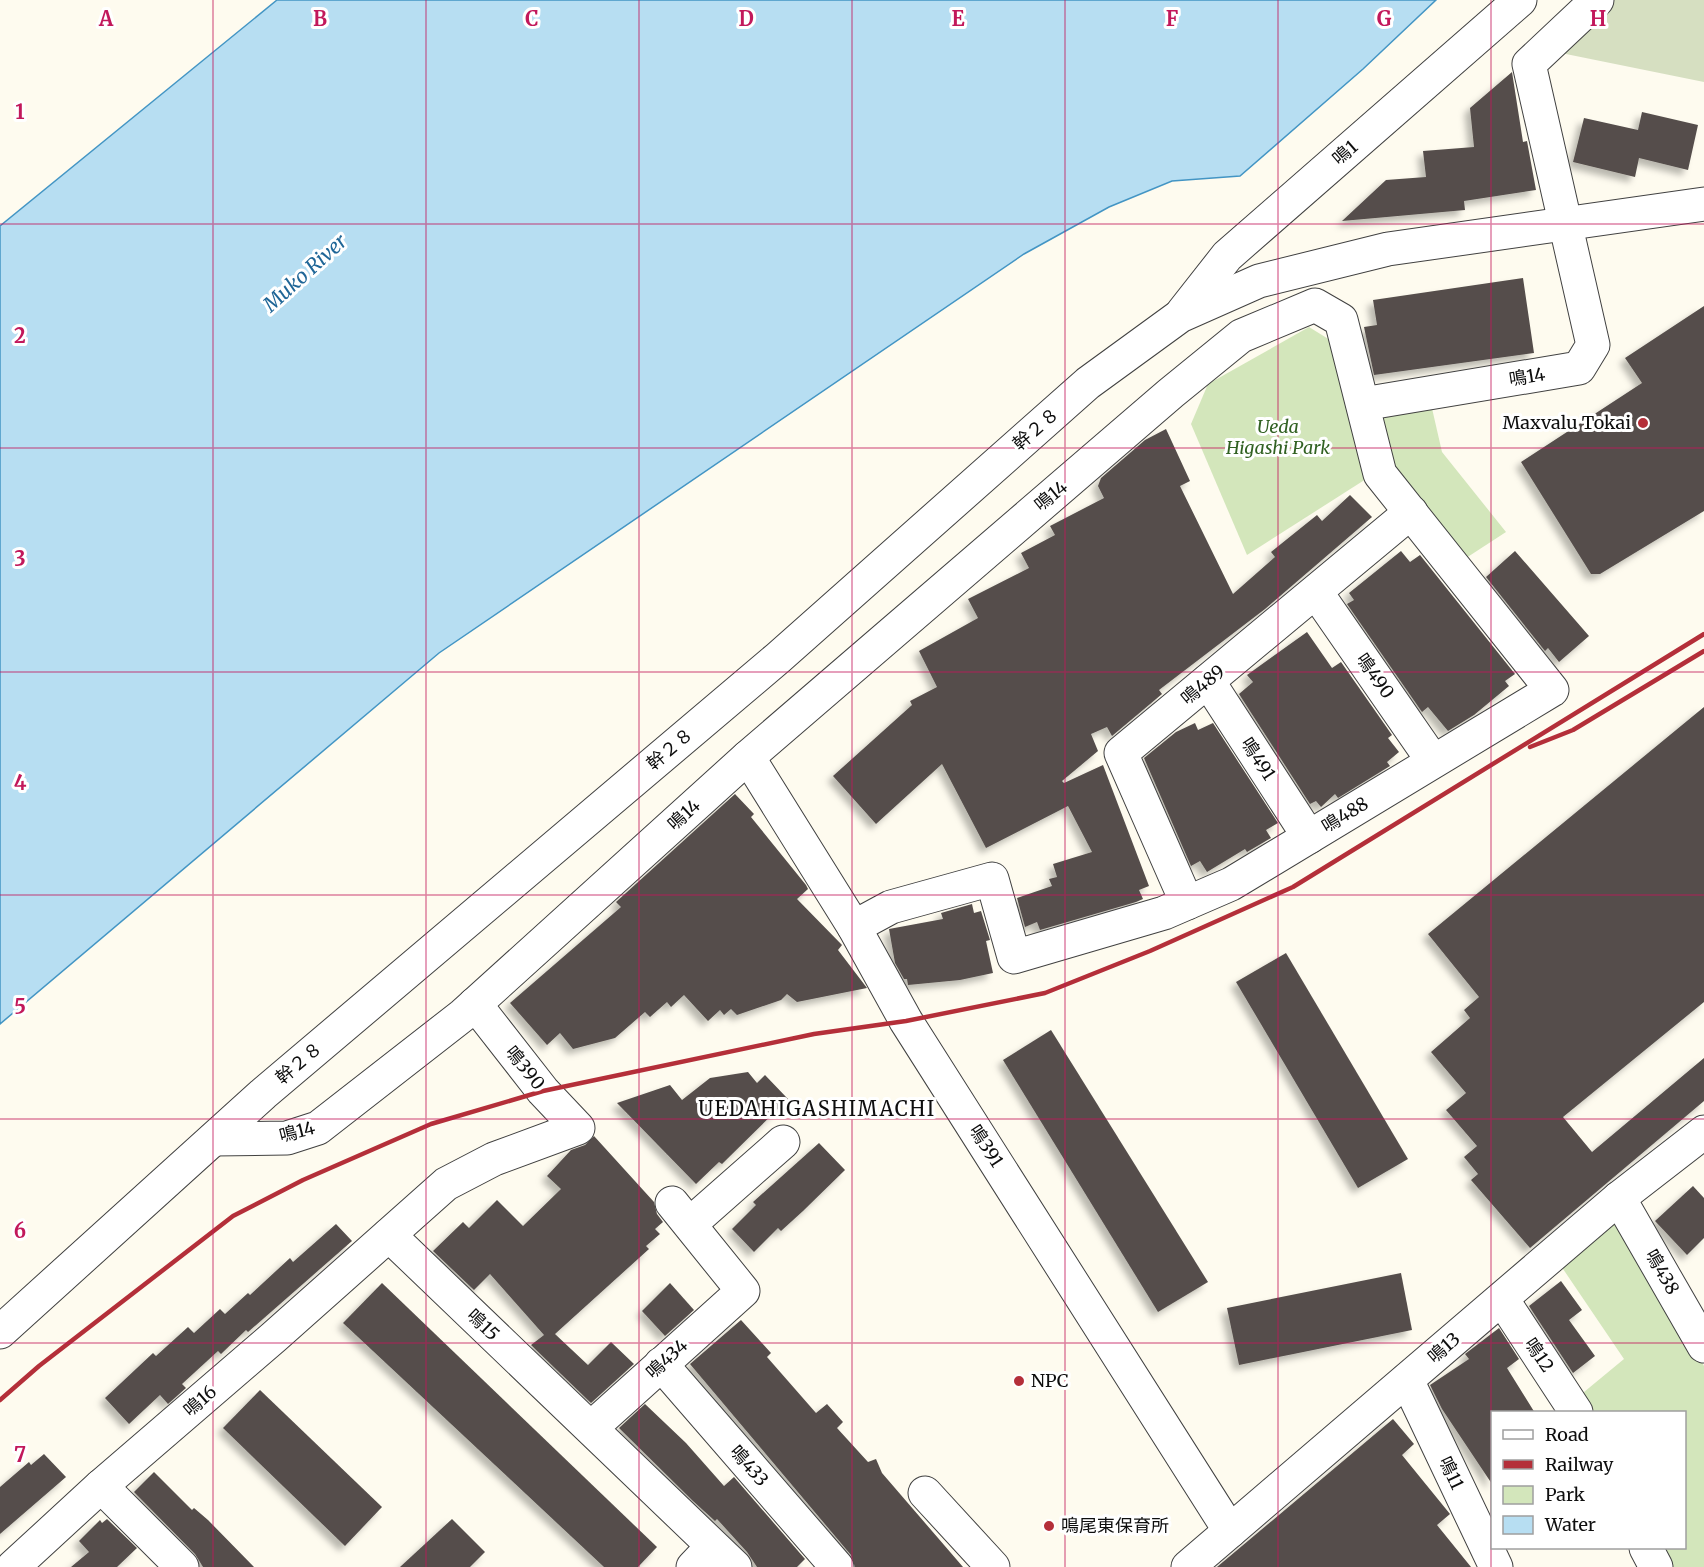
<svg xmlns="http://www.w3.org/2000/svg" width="1704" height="1567" font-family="Merriweather,'Noto Sans JP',serif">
  <defs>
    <filter id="shadow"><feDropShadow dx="-5.5" dy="5.5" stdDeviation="3" flood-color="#0004"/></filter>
  </defs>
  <rect width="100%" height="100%" fill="#fefbef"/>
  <!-- green -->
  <g fill="#d3e6bb">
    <path d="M 1309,327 L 1330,340 L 1366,479 L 1247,555 L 1191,424 L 1208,384 Z"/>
    <path d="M 1431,404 L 1442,452 L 1506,532 L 1463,560 L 1387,468 L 1376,414 Z"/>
    <path d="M 1616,1212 L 1704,1366 L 1704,1567 L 1663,1567 L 1654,1548 L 1684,1548 L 1684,1412 L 1586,1412 L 1578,1397 L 1624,1359 L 1559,1263 Z"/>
  </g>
  <!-- cemetery -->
  <path fill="#d6dfc1" d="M 1612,0 L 1704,0 L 1704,82 L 1556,52 Z"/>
  <!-- water -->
  <path fill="#b7def2" stroke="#4395c4" stroke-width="1.5" d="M 277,0 L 1436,0 L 1363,69 L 1240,176 L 1172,181 L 1109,207 L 1024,254 L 439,653 L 0,1024 L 0,226 Z"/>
  <!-- building -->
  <g fill="#554e4b" filter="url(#shadow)">
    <path d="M 1512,72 L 1523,142 L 1527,141 L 1536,190 L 1464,201 L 1465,210 L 1342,221 L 1386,180 L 1426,177 L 1423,151 L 1474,147 L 1470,108 Z"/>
    <path d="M 1642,112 L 1698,125 L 1688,170 L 1639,158 L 1635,177 L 1573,162 L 1584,118 L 1638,130 Z"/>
    <path d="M 1523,278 L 1534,353 L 1374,375 L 1364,327 L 1377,325 L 1373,300 Z"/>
    <path d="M 1704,306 L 1704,511 L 1600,574 L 1591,574 L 1521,462 L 1642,383 L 1625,358 Z"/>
    <path d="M 1166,429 L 1190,481 L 1180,486 L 1233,594 L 1275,557 L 1271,552 L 1317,515 L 1322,521 L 1350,495 L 1372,517 L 1265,609 L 1159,690 L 1162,694 L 1112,736 L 1107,727 L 1091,734 L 1098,751 L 1062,781 L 1064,783 L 1103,765 L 1149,886 L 1139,890 L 1143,899 L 1136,902 L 1040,930 L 1037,922 L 1025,927 L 1017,898 L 1052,886 L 1049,879 L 1057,877 L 1053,864 L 1092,852 L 1068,806 L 986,848 L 942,764 L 876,824 L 833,776 L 912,705 L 910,701 L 937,687 L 919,651 L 978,618 L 968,599 L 1029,568 L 1021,553 L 1055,535 L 1050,526 L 1104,498 L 1098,486 L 1101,478 L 1145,440 Z"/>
    <path d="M 1401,551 L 1410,562 L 1420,555 L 1515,674 L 1505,681 L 1509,686 L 1474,715 L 1448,731 L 1428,707 L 1422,712 L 1347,604 L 1354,600 L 1349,593 Z"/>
    <path d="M 1515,551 L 1589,636 L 1559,662 L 1548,648 L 1545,651 L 1486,577 Z"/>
    <path d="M 1307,632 L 1332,668 L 1341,662 L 1392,735 L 1388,738 L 1399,752 L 1387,762 L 1390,766 L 1338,798 L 1335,794 L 1321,807 L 1316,801 L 1310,804 L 1239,694 L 1253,682 L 1247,675 Z"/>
    <path d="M 1704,707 L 1704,1002 L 1563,1117 L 1592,1152 L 1704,1058 L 1704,1101 L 1530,1248 L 1471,1180 L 1478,1174 L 1464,1157 L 1477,1146 L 1446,1110 L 1466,1093 L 1431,1052 L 1470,1018 L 1464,1010 L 1479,997 L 1428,934 Z"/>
    <path d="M 1195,723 L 1198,730 L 1213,723 L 1278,823 L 1266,830 L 1271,838 L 1247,852 L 1245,849 L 1207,872 L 1200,861 L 1191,866 L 1144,758 L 1176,732 Z"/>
    <path d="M 735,794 L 754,814 L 751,817 L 806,885 L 808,889 L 797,899 L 842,945 L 838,950 L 867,988 L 797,1002 L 787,994 L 781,1000 L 737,1015 L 731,1009 L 724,1015 L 720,1010 L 708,1021 L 684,995 L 671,1007 L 667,1002 L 650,1017 L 645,1012 L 615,1038 L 573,1049 L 560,1033 L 547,1045 L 510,1003 L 621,907 L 616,902 Z"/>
    <path d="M 972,904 L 974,913 L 981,911 L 990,940 L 986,941 L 993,973 L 960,980 L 908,985 L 907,979 L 904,979 L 895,963 L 889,929 L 943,919 L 941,913 Z"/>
    <path d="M 1286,953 L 1408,1159 L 1358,1188 L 1236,982 Z"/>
    <path d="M 1051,1030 L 1208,1282 L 1158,1312 L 1003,1060 Z"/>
    <path d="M 748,1072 L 757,1083 L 765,1075 L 788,1099 L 722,1164 L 719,1162 L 696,1184 L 617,1103 L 670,1085 L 682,1100 L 710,1078 Z"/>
    <path d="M 594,1136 L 654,1202 L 657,1214 L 663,1222 L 655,1229 L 660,1234 L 646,1246 L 649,1249 L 555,1334 L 588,1365 L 611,1342 L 634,1364 L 591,1403 L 531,1345 L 544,1335 L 490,1274 L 474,1290 L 433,1251 L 463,1222 L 469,1228 L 497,1200 L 523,1226 L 561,1189 L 547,1176 L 571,1150 L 585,1145 Z"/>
    <path d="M 819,1143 L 845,1170 L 803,1211 L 781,1231 L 778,1228 L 754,1252 L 732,1229 L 756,1205 L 753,1202 Z"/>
    <path d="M 1693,1186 L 1704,1198 L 1704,1238 L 1687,1255 L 1655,1221 Z"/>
    <path d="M 336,1224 L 352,1241 L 248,1332 L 246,1330 L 221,1354 L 218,1351 L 182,1384 L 186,1388 L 168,1404 L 160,1395 L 129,1424 L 105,1398 L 153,1353 L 156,1356 L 188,1327 L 194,1333 L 220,1309 L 225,1314 L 248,1293 L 250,1295 L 290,1258 L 293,1262 Z"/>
    <path d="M 1401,1273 L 1412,1330 L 1239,1365 L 1227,1308 Z"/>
    <path d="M 1561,1281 L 1582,1310 L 1569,1320 L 1595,1356 L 1573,1373 L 1529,1306 Z"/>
    <path d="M 382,1283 L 657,1547 L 638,1567 L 604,1567 L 343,1323 Z"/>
    <path d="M 670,1283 L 694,1310 L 665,1336 L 642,1311 Z"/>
    <path d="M 741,1320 L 771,1353 L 767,1357 L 816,1413 L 827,1404 L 843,1422 L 837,1428 L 868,1462 L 876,1459 L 882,1473 L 963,1567 L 855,1567 L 851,1555 L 690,1364 Z"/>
    <path d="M 1499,1328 L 1519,1359 L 1507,1368 L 1535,1413 L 1492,1413 L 1492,1484 L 1442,1409 L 1430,1385 L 1469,1359 L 1465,1354 Z"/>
    <path d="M 260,1390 L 382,1507 L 345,1546 L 223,1428 Z"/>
    <path d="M 645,1404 L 686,1443 L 724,1486 L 734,1477 L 805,1559 L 797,1567 L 757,1567 L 747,1552 L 717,1519 L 715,1521 L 693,1501 L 619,1428 Z"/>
    <path d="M 1393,1419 L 1414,1444 L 1402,1455 L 1450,1514 L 1437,1525 L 1471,1567 L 1217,1567 Z"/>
    <path d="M 44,1454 L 66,1477 L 0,1534 L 0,1487 L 29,1462 L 31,1465 Z"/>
    <path d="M 154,1472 L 192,1510 L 194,1508 L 208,1520 L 254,1567 L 203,1567 L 195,1554 L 134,1492 Z"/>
    <path d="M 107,1519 L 137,1548 L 117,1567 L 71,1567 L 89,1552 L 79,1541 L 100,1520 L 102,1523 Z"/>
    <path d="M 452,1519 L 485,1552 L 470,1567 L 400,1567 Z"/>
  </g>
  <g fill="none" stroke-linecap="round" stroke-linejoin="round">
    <!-- minor casing -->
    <g stroke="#414141" stroke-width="35">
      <g id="minor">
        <path d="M 1183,312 L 1227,256 L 1520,0"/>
        <path d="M 1363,404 L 1579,368 L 1593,345 L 1529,64 L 1597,0"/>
        <path d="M 1316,592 L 1433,761"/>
        <path d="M 1208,681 L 1309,837"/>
        <path d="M 748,757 L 854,927 L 906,1021 L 1230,1531"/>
        <path d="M 1187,903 L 1121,753 L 1411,512"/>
        <path d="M 214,1139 L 287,1138 L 318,1128 L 463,1015 L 748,757 L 1171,393 L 1241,336 L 1315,305 L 1341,320 L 1380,474 L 1552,690 L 1231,884 L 1164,913 L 1014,957 L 992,879 L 891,907 L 854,927"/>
        <path d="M 1619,1198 L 1704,1346"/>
        <path d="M 690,1224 L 783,1142"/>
        <path d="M 389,1235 L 735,1567"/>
        <path d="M 1502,1299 L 1576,1412"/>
        <path d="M 0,1332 L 263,1094 L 778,658 L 1088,383 L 1180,316 L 1259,281 L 1388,249 L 1704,204"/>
        <path d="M 661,1364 L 837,1567"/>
        <path d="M 1407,1380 L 1496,1567"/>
        <path d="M 591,1428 L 743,1291 L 672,1203"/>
        <path d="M 101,1486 L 182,1567"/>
        <path d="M 925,1493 L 993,1567"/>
        <path d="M 1646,1548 L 1656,1567"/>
        <path d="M 13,1567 L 101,1486 L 274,1337 L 446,1184 L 494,1159 L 578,1128 L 543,1091 L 475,1004"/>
        <path d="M 693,1567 L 712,1547"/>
        <path d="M 1188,1567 L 1619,1198 L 1704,1132"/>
      </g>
    </g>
    <!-- minor -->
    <use href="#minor" stroke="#fff" stroke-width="33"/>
    <!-- rail -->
    <g stroke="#b42f39" stroke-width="4.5">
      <path d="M 1530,747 L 1573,730 L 1704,651"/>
      <path d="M 0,1400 L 39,1366 L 233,1216 L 303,1180 L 431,1124 L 543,1091 L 814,1034 L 906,1021 L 1045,993 L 1150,951 L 1293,887 L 1704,634"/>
    </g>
  </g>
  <!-- grid -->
  <path fill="none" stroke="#c2185b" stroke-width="1.5" stroke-opacity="0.55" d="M 213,0 L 213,1567M 426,0 L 426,1567M 639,0 L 639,1567M 852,0 L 852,1567M 1065,0 L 1065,1567M 1278,0 L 1278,1567M 1491,0 L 1491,1567M 0,224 L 1704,224M 0,448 L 1704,448M 0,672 L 1704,672M 0,895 L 1704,895M 0,1119 L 1704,1119M 0,1343 L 1704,1343"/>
  <!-- markers -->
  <g fill="#b42f39" stroke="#fff" stroke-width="2">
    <circle cx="1643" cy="423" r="6"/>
    <circle cx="1019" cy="1381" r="6"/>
    <circle cx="1049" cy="1526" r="6"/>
  </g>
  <g text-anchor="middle" stroke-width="6" stroke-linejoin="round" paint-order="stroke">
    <!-- street labels -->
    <g font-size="18" fill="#0e0e0e" stroke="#fff">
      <text transform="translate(1345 153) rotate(-41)" y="6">鳴1</text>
      <text transform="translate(1527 377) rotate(-9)" y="6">鳴14</text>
      <text transform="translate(1036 429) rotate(-41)" y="6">幹２８</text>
      <text transform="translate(1051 496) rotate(-39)" y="6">鳴14</text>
      <text transform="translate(1375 676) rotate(55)" y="6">鳴490</text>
      <text transform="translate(1203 685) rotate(-40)" y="6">鳴489</text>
      <text transform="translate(670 749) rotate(-40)" y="6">幹２８</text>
      <text transform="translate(1258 759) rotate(57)" y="6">鳴491</text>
      <text transform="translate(684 815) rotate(-42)" y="6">鳴14</text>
      <text transform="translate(1345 815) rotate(-31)" y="6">鳴488</text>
      <text transform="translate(299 1063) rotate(-40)" y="6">幹２８</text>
      <text transform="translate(525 1068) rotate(51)" y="6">鳴390</text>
      <text transform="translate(297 1132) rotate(-14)" y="6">鳴14</text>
      <text transform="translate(986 1146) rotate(57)" y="6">鳴391</text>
      <text transform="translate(1662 1272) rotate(60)" y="6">鳴438</text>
      <text transform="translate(483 1325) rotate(44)" y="6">鳴15</text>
      <text transform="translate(1444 1348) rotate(-41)" y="6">鳴13</text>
      <text transform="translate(1539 1355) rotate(56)" y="6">鳴12</text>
      <text transform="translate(667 1359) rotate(-42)" y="6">鳴434</text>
      <text transform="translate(200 1401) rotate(-41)" y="6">鳴16</text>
      <text transform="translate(749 1466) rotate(49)" y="6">鳴433</text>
      <text transform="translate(1451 1473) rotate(65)" y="6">鳴11</text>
    </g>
    <!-- poi labels -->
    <g font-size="18" fill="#0e0e0e" stroke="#fff" text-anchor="start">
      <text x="1631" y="429" text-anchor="end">Maxvalu Tokai</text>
      <text x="1031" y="1387">NPC</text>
      <text x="1061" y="1532">鳴尾東保育所</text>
    </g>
    <!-- park labels -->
    <g font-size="18" font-style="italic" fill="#316122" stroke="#fff">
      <text x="1278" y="433">Ueda<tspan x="1278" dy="21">Higashi Park</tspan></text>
    </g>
    <!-- water labels -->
    <g font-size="20" font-style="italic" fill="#1f6697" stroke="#fff">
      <text transform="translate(305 273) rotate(-42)" y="7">Muko River</text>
    </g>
    <!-- neighbourhood labels -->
    <g font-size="20" letter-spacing="1.5" fill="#0e0e0e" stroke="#fff">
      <text x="817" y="1116">UEDAHIGASHIMACHI</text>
    </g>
  </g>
  <g font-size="20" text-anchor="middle" font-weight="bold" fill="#c2185b" stroke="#fff" stroke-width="6" stroke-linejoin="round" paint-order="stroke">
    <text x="106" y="26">A</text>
    <text x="320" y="26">B</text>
    <text x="532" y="26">C</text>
    <text x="746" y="26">D</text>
    <text x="958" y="26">E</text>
    <text x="1172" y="26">F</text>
    <text x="1384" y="26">G</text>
    <text x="1598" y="26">H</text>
    <text x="20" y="119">1</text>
    <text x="20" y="343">2</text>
    <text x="20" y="566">3</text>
    <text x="20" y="790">4</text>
    <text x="20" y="1014">5</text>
    <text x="20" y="1238">6</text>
    <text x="20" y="1462">7</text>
  </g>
  <!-- legend -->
  <rect x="1491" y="1411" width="195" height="138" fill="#ffffff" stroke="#9f9f9f" stroke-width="1.5"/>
  <rect x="1503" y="1430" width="30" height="9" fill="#ffffff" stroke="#9f9f9f" stroke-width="1.5"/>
  <text x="1545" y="1441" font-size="18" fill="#0e0e0e">Road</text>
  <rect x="1503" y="1460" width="30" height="9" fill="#b42f39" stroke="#9f9f9f" stroke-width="1.5"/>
  <text x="1545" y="1471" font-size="18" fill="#0e0e0e">Railway</text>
  <rect x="1503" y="1486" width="30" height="18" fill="#d3e6bb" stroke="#9f9f9f" stroke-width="1.5"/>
  <text x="1545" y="1501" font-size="18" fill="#0e0e0e">Park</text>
  <rect x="1503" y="1516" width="30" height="18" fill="#b7def2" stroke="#9f9f9f" stroke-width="1.5"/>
  <text x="1545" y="1531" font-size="18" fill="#0e0e0e">Water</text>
</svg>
